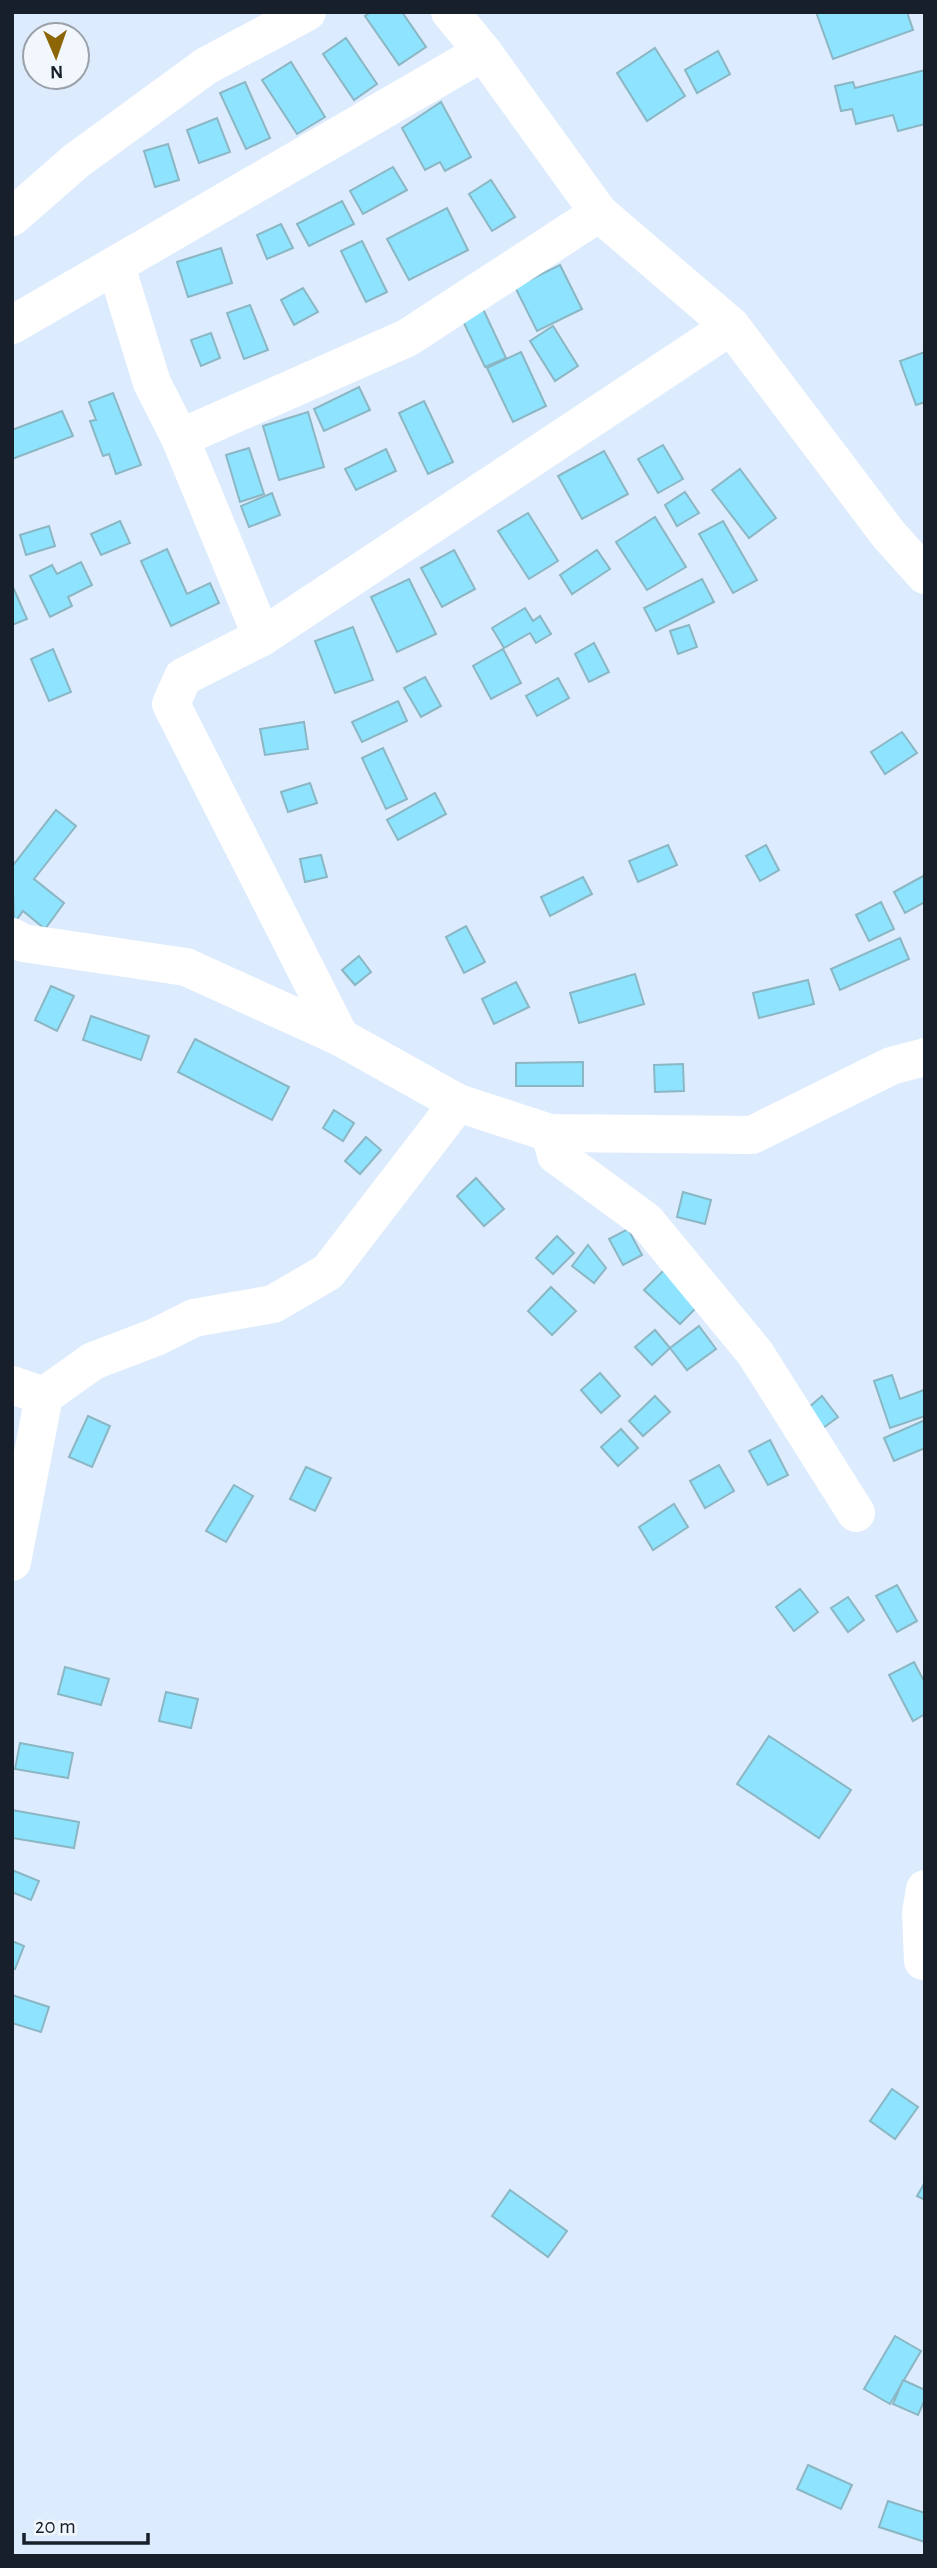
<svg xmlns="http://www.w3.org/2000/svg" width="937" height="2568" font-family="'Alegreya Sans',sans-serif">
  <rect width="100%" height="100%" fill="#dcebfd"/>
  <!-- building -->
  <g fill="#8ee4ff" stroke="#8bb6c3" stroke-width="2">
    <path d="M 371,12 L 402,12 L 426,47 L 399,65 L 365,16 Z"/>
    <path d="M 816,12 L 907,12 L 913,30 L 833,59 Z"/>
    <path d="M 346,38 L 377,84 L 354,100 L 323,54 Z"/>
    <path d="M 655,48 L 685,96 L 647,121 L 617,73 Z"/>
    <path d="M 718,51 L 730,74 L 697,93 L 685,70 Z"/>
    <path d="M 291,62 L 325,117 L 297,134 L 262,80 Z"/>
    <path d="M 925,70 L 925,124 L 898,131 L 893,115 L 856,124 L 852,109 L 841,111 L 835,86 L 853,82 L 855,88 Z"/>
    <path d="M 245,82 L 270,138 L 246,149 L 220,93 Z"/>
    <path d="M 441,102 L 471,157 L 445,171 L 440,162 L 425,170 L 402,128 Z"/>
    <path d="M 217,118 L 230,152 L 199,163 L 187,130 Z"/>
    <path d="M 168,144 L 179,180 L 155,187 L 144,151 Z"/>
    <path d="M 393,167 L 407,190 L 363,214 L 350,191 Z"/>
    <path d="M 491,180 L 515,217 L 492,231 L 469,194 Z"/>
    <path d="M 342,201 L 354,224 L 309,246 L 297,224 Z"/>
    <path d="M 447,208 L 468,250 L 409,280 L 387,239 Z"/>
    <path d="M 281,224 L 293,248 L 267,259 L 257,235 Z"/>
    <path d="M 362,241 L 387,292 L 366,302 L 341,251 Z"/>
    <path d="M 221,248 L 232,283 L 188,297 L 177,262 Z"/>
    <path d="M 560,265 L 582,309 L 537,331 L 515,287 Z"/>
    <path d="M 303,288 L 318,312 L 294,325 L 281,300 Z"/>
    <path d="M 250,305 L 268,350 L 244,359 L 227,313 Z"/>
    <path d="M 483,309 L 506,358 L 485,367 L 462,319 Z"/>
    <path d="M 553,326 L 578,366 L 555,381 L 530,341 Z"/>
    <path d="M 211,333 L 220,358 L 201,366 L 191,340 Z"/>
    <path d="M 521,352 L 546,406 L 513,422 L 487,368 Z"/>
    <path d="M 925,352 L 925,402 L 916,405 L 900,361 Z"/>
    <path d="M 359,387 L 370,410 L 324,431 L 314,409 Z"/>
    <path d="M 113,393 L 141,465 L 116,474 L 109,454 L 103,456 L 90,421 L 96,420 L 89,402 Z"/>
    <path d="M 424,401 L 453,462 L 428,474 L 399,413 Z"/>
    <path d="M 62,411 L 73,436 L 12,459 L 12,430 Z"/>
    <path d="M 308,412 L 324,467 L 279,480 L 263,426 Z"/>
    <path d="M 663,445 L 683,479 L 658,493 L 638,459 Z"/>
    <path d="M 249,448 L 264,494 L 240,502 L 226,455 Z"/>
    <path d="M 386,449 L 396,471 L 356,490 L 345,469 Z"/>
    <path d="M 604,451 L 628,494 L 582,519 L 558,476 Z"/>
    <path d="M 740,469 L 776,518 L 749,538 L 712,490 Z"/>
    <path d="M 685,492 L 699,513 L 677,526 L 665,505 Z"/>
    <path d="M 272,493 L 280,515 L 249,527 L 241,506 Z"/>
    <path d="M 528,513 L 558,561 L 529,579 L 498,531 Z"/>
    <path d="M 655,517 L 686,567 L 647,590 L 616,542 Z"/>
    <path d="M 120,521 L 130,543 L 101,555 L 91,534 Z"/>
    <path d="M 723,521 L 757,580 L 733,593 L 699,534 Z"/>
    <path d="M 49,526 L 55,546 L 26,555 L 20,535 Z"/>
    <path d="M 167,549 L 187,594 L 210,583 L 219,603 L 171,626 L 141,561 Z"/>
    <path d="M 454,550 L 475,589 L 442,607 L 421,568 Z"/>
    <path d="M 597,550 L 610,569 L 572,594 L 560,575 Z"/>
    <path d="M 81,562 L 92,585 L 68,597 L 72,606 L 50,617 L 30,576 L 52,565 L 57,574 Z"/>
    <path d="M 409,579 L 436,634 L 397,652 L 371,597 Z"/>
    <path d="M 702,579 L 714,602 L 656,631 L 644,608 Z"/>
    <path d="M 12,585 L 27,619 L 12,625 Z"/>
    <path d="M 525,608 L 533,621 L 540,616 L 551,634 L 536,643 L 530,633 L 504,648 L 492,628 Z"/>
    <path d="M 689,625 L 697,647 L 678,654 L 670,631 Z"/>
    <path d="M 353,627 L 373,680 L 335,693 L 315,641 Z"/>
    <path d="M 594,643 L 609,672 L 589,682 L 575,654 Z"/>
    <path d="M 53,649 L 71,692 L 49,701 L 31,659 Z"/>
    <path d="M 503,649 L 521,683 L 491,699 L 473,666 Z"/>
    <path d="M 425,677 L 441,706 L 421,717 L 404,688 Z"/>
    <path d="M 558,678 L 569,698 L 537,716 L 526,696 Z"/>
    <path d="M 398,701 L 407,721 L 362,742 L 352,722 Z"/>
    <path d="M 304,722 L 308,749 L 265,755 L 260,729 Z"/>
    <path d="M 902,732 L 917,753 L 885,774 L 871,752 Z"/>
    <path d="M 383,748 L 407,799 L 386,809 L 362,758 Z"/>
    <path d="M 310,783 L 317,803 L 288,812 L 281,792 Z"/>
    <path d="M 435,793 L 446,814 L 398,840 L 387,820 Z"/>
    <path d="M 56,810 L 76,826 L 34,879 L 64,903 L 45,929 L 23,911 L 14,923 L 12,862 L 14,864 Z"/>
    <path d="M 668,845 L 677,865 L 638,882 L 629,861 Z"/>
    <path d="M 766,845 L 779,870 L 760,881 L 746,856 Z"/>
    <path d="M 321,855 L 327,877 L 305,882 L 300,859 Z"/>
    <path d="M 925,875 L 925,902 L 905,913 L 894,892 Z"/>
    <path d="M 583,877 L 592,894 L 550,916 L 541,897 Z"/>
    <path d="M 881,902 L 894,929 L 869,941 L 856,915 Z"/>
    <path d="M 466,926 L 485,962 L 464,973 L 446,937 Z"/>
    <path d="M 900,938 L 909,959 L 840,990 L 831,969 Z"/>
    <path d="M 359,956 L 371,972 L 355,985 L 342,970 Z"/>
    <path d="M 635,974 L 644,1004 L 579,1023 L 570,993 Z"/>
    <path d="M 808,980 L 814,1004 L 759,1018 L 753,993 Z"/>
    <path d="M 516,982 L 529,1007 L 494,1024 L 482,999 Z"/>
    <path d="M 51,986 L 74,996 L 57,1031 L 35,1020 Z"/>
    <path d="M 91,1016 L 149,1036 L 141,1060 L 83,1040 Z"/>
    <path d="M 195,1039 L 289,1087 L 272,1120 L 178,1072 Z"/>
    <path d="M 583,1062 L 583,1086 L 516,1086 L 516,1063 Z"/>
    <path d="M 683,1064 L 684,1091 L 655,1092 L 654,1065 Z"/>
    <path d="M 334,1110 L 354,1123 L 343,1141 L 323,1128 Z"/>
    <path d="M 366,1137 L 381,1150 L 360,1174 L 345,1161 Z"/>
    <path d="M 476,1178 L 504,1209 L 484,1226 L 457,1196 Z"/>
    <path d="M 683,1192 L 711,1200 L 705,1224 L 677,1217 Z"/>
    <path d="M 628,1229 L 642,1255 L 623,1265 L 609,1239 Z"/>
    <path d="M 557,1236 L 574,1253 L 553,1274 L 536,1258 Z"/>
    <path d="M 588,1245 L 606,1268 L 594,1283 L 572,1266 Z"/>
    <path d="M 666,1268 L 701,1303 L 680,1324 L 644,1290 Z"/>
    <path d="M 551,1287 L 576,1311 L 552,1335 L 528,1311 Z"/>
    <path d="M 699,1326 L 716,1349 L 687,1370 L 670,1348 Z"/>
    <path d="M 655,1330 L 670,1348 L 652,1365 L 635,1347 Z"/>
    <path d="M 600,1373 L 620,1396 L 601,1413 L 581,1390 Z"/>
    <path d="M 892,1375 L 900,1399 L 924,1390 L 925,1416 L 890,1428 L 874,1381 Z"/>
    <path d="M 655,1396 L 670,1412 L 643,1436 L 629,1421 Z"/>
    <path d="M 822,1396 L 838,1417 L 823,1428 L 808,1408 Z"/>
    <path d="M 88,1416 L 110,1426 L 92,1467 L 69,1457 Z"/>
    <path d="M 925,1420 L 925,1448 L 894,1461 L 884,1438 Z"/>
    <path d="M 621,1429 L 638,1448 L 618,1466 L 601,1447 Z"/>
    <path d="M 770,1440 L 788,1475 L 768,1485 L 749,1451 Z"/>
    <path d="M 719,1465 L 734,1491 L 705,1508 L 690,1481 Z"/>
    <path d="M 306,1467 L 331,1478 L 315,1511 L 290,1499 Z"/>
    <path d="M 234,1485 L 253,1496 L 226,1542 L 206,1531 Z"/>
    <path d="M 674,1504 L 688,1527 L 653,1550 L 639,1527 Z"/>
    <path d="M 897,1585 L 917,1621 L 897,1632 L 876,1596 Z"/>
    <path d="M 800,1589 L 818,1612 L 794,1631 L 776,1607 Z"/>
    <path d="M 848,1597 L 864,1620 L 848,1632 L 831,1608 Z"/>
    <path d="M 914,1662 L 925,1683 L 925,1714 L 913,1721 L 889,1675 Z"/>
    <path d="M 65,1667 L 109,1679 L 101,1705 L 58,1694 Z"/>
    <path d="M 166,1692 L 198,1699 L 191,1728 L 159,1721 Z"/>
    <path d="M 769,1736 L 851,1790 L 819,1838 L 737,1784 Z"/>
    <path d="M 20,1743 L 73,1753 L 68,1778 L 15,1769 Z"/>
    <path d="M 12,1810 L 79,1822 L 74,1848 L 12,1838 Z"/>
    <path d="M 12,1870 L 39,1881 L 31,1900 L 12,1892 Z"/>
    <path d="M 12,1941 L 24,1946 L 15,1969 L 12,1968 Z"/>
    <path d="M 12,1995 L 49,2007 L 41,2032 L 12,2023 Z"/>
    <path d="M 892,2089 L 918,2107 L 895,2139 L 870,2121 Z"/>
    <path d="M 925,2182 L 925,2200 L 917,2196 Z"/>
    <path d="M 510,2190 L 567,2231 L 548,2257 L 492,2216 Z"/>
    <path d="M 895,2336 L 921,2351 L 890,2404 L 864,2389 Z"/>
    <path d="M 903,2380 L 925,2390 L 925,2399 L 918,2415 L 893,2404 Z"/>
    <path d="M 808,2465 L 852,2485 L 841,2509 L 797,2489 Z"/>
    <path d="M 888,2501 L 925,2513 L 925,2542 L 879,2527 Z"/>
  </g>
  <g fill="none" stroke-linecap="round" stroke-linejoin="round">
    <!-- minor -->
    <g stroke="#fff" stroke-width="38">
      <path d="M 450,12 L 483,52 L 599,213 L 731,326 L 889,535 L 925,575"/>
      <path d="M 12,217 L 76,161 L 206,66 L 307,12"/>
      <path d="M 116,266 L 152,383 L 180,438 L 262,637"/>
      <path d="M 12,325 L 483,52"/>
      <path d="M 180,438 L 407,338 L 599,213"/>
      <path d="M 12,937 L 23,943 L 186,967 L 340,1037 L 458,1103 L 550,1133 L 752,1135 L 891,1066 L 925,1057"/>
      <path d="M 340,1037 L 171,704 L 183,677 L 262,637 L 731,326"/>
      <path d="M 550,1133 L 556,1155 L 646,1221 L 755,1353 L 856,1513"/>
      <path d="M 12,1385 L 44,1396"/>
      <path d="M 12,1562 L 44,1396 L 93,1361 L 156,1337 L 194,1318 L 273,1304 L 328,1272 L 458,1103"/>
      <path d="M 923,1961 L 921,1913 L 925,1889"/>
    </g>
  </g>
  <!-- border -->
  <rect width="937" height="2568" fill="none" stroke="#171f2a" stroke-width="28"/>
  <!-- north arrow -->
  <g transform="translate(56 56) rotate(178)"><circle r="33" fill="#f2f7fd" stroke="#9aa1a9" stroke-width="2"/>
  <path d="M0-5L12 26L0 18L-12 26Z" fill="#8c6507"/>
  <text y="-10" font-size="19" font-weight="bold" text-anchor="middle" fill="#171f2a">N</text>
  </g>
  <!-- scale -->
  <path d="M24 2533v10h124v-10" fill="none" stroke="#171f2a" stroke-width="3.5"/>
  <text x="35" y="2533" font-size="21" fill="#171f2a" stroke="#f2f7fd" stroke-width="5" paint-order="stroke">20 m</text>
</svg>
